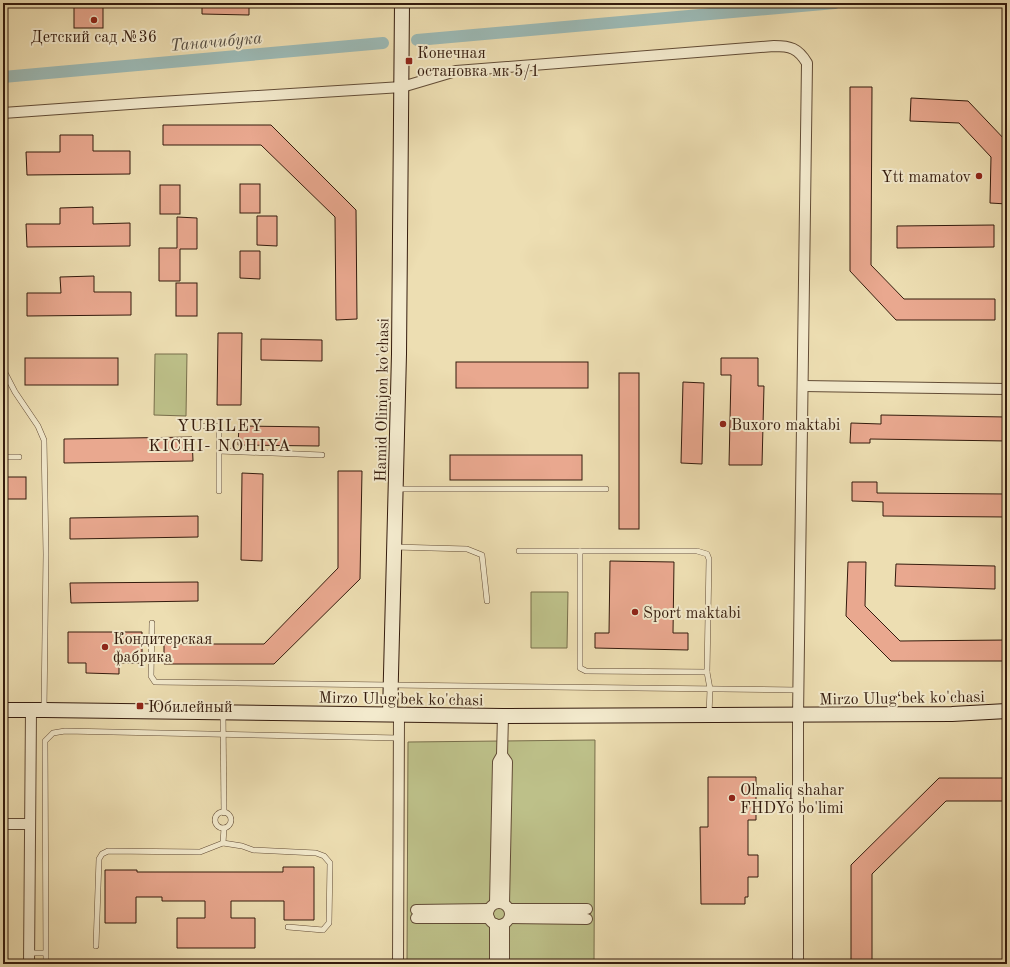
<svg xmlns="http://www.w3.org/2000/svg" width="1010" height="967" font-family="'Old Standard TT',serif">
  <rect width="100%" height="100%" fill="#eddeb2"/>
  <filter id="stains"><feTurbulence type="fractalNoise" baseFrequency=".005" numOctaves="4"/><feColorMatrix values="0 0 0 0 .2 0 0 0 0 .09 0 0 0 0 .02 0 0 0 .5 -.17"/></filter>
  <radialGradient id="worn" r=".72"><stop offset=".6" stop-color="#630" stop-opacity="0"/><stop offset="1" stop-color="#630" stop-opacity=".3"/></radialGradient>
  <!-- green -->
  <g fill="#bdc089" stroke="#786e4b">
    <path d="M 155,354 L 187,354 L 186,416 L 154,415 Z"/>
    <path d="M 531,592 L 568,592 L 567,648 L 531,648 Z"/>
    <path d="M 595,740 L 594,964 L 407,964 L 408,742 Z"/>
  </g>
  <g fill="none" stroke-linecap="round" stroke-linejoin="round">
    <!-- canal -->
    <g stroke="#9cbab6" stroke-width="12">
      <path d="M 417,40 L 835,3"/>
      <path d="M 3,77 L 383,43"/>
    </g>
  </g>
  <!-- building -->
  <g fill="#e9a88f" stroke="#341b0d">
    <rect x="74" y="3" width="29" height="25"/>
    <path d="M 202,3 L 249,3 L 249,15 L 202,14 Z"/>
    <path d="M 850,87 L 872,87 L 871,265 L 904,299 L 995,299 L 995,320 L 896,320 L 850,271 Z"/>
    <path d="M 911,98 L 968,101 L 1007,142 L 1007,204 L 990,203 L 991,157 L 959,123 L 910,121 Z"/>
    <path d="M 163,125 L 271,125 L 356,210 L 357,319 L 336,320 L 335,217 L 261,145 L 163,145 Z"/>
    <path d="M 60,135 L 93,135 L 93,151 L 130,151 L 130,174 L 27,175 L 26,152 L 60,152 Z"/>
    <rect x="240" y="184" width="20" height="29"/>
    <rect x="160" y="185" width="20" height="29"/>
    <path d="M 93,207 L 93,224 L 130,223 L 130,246 L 27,247 L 26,224 L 60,224 L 60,208 Z"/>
    <path d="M 257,216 L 277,216 L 277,246 L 257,245 Z"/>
    <path d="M 177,217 L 197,218 L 197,249 L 180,249 L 180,281 L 159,281 L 159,248 L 177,248 Z"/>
    <path d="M 994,225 L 994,247 L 897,248 L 897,226 Z"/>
    <path d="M 240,251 L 260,251 L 260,279 L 240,278 Z"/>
    <path d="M 94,276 L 94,292 L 131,292 L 131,315 L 27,316 L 27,293 L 61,293 L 60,277 Z"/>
    <rect x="176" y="283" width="21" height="33"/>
    <path d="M 218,333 L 242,333 L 241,405 L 217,405 Z"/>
    <path d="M 261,339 L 322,340 L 322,361 L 261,360 Z"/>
    <rect x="25" y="358" width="93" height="27"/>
    <path d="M 721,358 L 758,358 L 758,386 L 764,386 L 762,465 L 729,465 L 731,375 L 721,375 Z"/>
    <rect x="456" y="362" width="132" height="26"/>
    <rect x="619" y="373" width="20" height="156"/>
    <path d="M 683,382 L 704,383 L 702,464 L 681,463 Z"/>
    <path d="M 881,415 L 1007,417 L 1007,441 L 870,439 L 870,443 L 850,443 L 851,423 L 881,424 Z"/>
    <path d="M 239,426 L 319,427 L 319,446 L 238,445 Z"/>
    <path d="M 192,437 L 193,461 L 64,463 L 64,439 Z"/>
    <rect x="450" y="455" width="132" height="25"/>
    <path d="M 338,471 L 362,471 L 360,579 L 274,664 L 164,664 L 164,644 L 264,644 L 338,568 Z"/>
    <path d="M 242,473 L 263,474 L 262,561 L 241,560 Z"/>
    <rect x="3" y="477" width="23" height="22"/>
    <path d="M 852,482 L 877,482 L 877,493 L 1007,494 L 1007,517 L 883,516 L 883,502 L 852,501 Z"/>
    <path d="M 198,516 L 198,537 L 70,539 L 70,518 Z"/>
    <path d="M 610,561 L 674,562 L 673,633 L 688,633 L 688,650 L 595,648 L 595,633 L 609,633 Z"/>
    <path d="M 848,562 L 866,562 L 865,606 L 900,641 L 1007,640 L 1007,661 L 891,661 L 846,616 Z"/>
    <path d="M 896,564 L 995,566 L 995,589 L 895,586 Z"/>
    <path d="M 198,582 L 198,601 L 71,603 L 70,583 Z"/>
    <path d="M 68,632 L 142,632 L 142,663 L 119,663 L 119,674 L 86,673 L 86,663 L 68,663 Z"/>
    <path d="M 708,777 L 756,777 L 756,820 L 748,820 L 748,855 L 758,855 L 758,877 L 748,877 L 748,897 L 745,897 L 745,904 L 701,904 L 700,827 L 708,827 Z"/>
    <path d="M 939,778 L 1007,778 L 1007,801 L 946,801 L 872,874 L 872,964 L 851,964 L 851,865 Z"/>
    <path d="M 283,867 L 314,867 L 314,920 L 284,920 L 284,901 L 231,901 L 231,918 L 255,918 L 255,948 L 177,948 L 177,918 L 205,918 L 205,901 L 162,901 L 162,897 L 136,897 L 136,923 L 105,923 L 105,870 L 137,870 L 137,872 L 283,872 Z"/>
  </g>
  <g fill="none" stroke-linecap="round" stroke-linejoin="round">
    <!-- lane casing -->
    <g stroke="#624c36" stroke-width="6">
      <g id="lane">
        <path d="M 3,369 L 15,392 L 38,426 L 44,440 L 46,554 L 44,709"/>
        <path d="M 203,426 L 218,426 L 219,429 L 219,491"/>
        <path d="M 219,451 L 322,455"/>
        <path d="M 3,457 L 19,457"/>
        <path d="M 397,489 L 606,489"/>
        <path d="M 395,547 L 467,549 L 482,555 L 487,601"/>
        <path d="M 519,551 L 697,551 L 707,554 L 709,559 L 707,672 L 710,689 L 709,715"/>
        <path d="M 580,551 L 580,668 L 586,671 L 707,672"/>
        <path d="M 152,623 L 151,676 L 155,682 L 798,690"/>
        <path d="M 223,713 L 224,813"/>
        <circle cx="223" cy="820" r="8"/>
        <path d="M 224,828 L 223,843 L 242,846 L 253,850 L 316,853 L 324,856 L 330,863 L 329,923 L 323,930 L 288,927"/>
        <path d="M 96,946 L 99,859 L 102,854 L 108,851 L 200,852 L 223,843"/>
        <path d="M 29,953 L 45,953"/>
        <path d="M 46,964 L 45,741 L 53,733 L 65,731 L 399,738"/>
      </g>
    </g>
    <!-- street casing -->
    <g stroke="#624c36" stroke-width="12">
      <g id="street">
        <path d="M 3,113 L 144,103 L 402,87 L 456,71 L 774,46 C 790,46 798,48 807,63 L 798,716 L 798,964"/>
        <path d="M 803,386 L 1007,389"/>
        <path d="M 502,755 L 503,716"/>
        <path d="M 3,824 L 30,824"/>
        <path d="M 495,903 L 498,762 L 502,755 L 507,762 L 504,903"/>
        <circle cx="499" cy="914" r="11"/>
        <path d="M 510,909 L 587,909"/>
        <path d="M 416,910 L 489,909"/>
        <path d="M 416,918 L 489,918"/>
        <path d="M 510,918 L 587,919"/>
        <path d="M 495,924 L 495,964"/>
        <path d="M 504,924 L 504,964"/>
        <path d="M 29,964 L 31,710"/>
        <path d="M 398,964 L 399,715"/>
      </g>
    </g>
    <!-- secondary casing -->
    <g stroke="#341b0d" stroke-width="16">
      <g id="secondary">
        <path d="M 3,710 L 44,710 L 503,716 L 952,714 L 1007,711"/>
        <path d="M 390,714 L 399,354 L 402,3"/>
      </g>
    </g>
    <!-- lane -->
    <use href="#lane" stroke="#f3eacd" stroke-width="5"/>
    <!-- street -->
    <use href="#street" stroke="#f3eacd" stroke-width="10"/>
    <!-- secondary -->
    <use href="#secondary" stroke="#f3eacd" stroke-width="14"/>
  </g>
  <!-- markers -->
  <g fill="#8f2418" stroke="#f3eacd" stroke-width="1.5">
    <circle cx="94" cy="20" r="4"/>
    <rect x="405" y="57" width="8" height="8" rx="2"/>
    <circle cx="979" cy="176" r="4"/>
    <circle cx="723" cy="424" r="4"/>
    <circle cx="635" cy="612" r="4"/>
    <circle cx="105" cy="647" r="4"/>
    <rect x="136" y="702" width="8" height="8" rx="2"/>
    <circle cx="732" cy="798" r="4"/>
  </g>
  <g text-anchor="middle" stroke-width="4" stroke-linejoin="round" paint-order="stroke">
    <!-- poi labels -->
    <g font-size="16" fill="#341b0d" stroke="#f3eacd" text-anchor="start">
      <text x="94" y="42" text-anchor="middle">Детский сад №36</text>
      <text x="417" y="58">Конечная<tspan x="417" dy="18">остановка мк 5/1</tspan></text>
      <text x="971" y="182" text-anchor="end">Ytt mamatov</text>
      <text x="731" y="430">Buxoro maktabi</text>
      <text x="643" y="618">Sport maktabi</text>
      <text x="113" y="644">Кондитерская<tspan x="113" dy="18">фабрика</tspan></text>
      <text x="148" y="712">Юбилейный</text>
      <text x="740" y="795">Olmaliq shahar<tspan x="740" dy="18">FHDYo bo'limi</tspan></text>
    </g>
    <!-- street labels -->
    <g font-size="16" fill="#341b0d" stroke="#f3eacd">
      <text transform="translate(381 400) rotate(-89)" y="6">Hamid Olimjon ko'chasi</text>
      <text transform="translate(902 697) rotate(-1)" y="6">Mirzo Ulug‘bek ko'chasi</text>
      <text transform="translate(401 698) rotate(1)" y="6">Mirzo Ulug'bek ko'chasi</text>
    </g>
    <!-- water labels -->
    <g font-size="17" font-style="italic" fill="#534b40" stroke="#f3eacd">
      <text transform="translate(216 41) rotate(-5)" y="6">Таначибука</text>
    </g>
    <!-- neighbourhood labels -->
    <g font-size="17" letter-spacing="1" fill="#341b0d" stroke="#f3eacd">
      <text x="220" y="431">YUBILEY<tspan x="220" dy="20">KICHI- NOHIYA</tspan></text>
    </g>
  </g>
  <!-- margin -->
  <rect width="1010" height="967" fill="none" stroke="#eddeb2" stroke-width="16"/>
  <rect x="4" y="4" width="1002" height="959" fill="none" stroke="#341b0d" stroke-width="2"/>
  <rect x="8" y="8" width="994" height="951" fill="none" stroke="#341b0d"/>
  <rect width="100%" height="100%" filter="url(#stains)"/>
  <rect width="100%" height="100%" fill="url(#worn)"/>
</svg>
